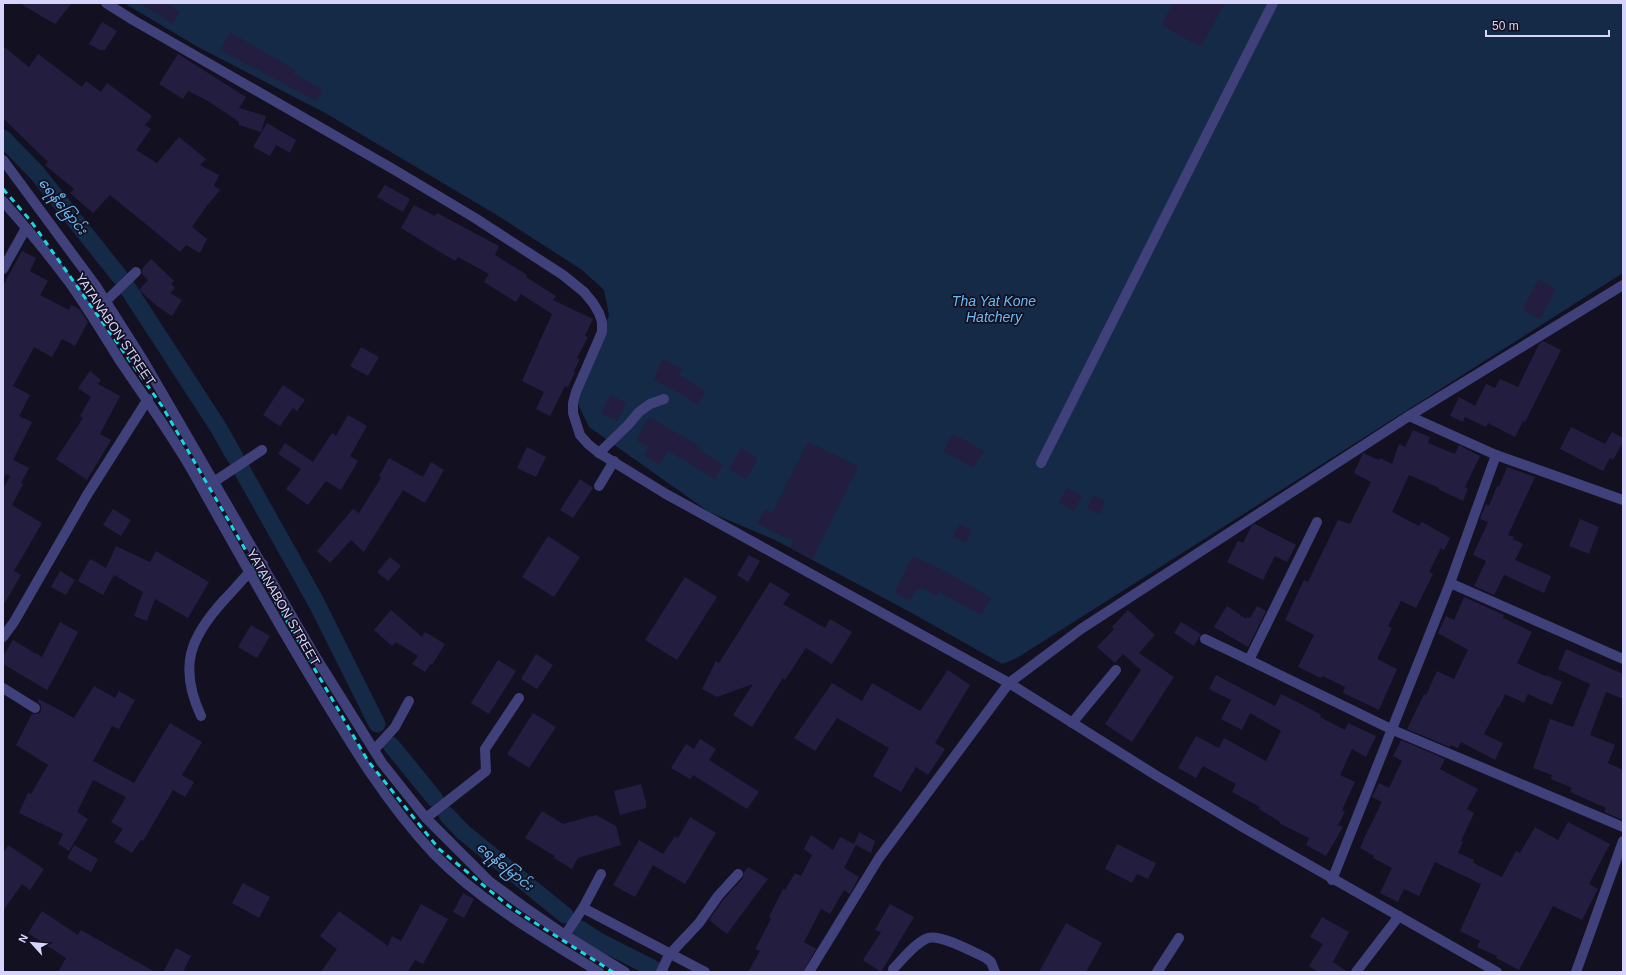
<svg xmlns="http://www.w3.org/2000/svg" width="1626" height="975" font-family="Arial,'Noto Sans Myanmar',sans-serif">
  <rect width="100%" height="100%" fill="#121021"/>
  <!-- water -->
  <path fill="#152a46" d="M 124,3 L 1623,3 L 1623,273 L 1017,658 L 1002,664 L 910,612 L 775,540 L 709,512 L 589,427 L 578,404 L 579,393 L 609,315 L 604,290 L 582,270 L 500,217 L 327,114 L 198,47 Z"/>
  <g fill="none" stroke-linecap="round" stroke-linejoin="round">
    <!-- canal -->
    <g stroke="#152a46" stroke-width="17">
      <path d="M 3,138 L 37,173 L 120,277"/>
      <path d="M 127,287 L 218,427 L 235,457"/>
      <path d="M 242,470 L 316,602 L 377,724"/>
      <path d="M 391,745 L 435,799"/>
      <path d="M 447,815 L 463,832 L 565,915"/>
      <path d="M 580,929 L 597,940 L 660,972"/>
    </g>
  </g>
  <!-- building -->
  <g fill="#231e40">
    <path d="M 19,3 L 72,3 L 55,24 Z"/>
    <path d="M 140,3 L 167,3 L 180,12 L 172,24 Z"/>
    <path d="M 1173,3 L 1225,3 L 1201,47 L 1161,25 Z"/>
    <path d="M 102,22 L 117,31 L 105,50 L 100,50 L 89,44 Z"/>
    <path d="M 230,32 L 295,70 L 293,73 L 323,90 L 316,101 L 220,50 Z"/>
    <path d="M 3,46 L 29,67 L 38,54 L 82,87 L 86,81 L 101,92 L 107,83 L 152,116 L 145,125 L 151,129 L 136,150 L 157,163 L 179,137 L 206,159 L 200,165 L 219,175 L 214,186 L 220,190 L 206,207 L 192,227 L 207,239 L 200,253 L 186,245 L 180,252 L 110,195 L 93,213 L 70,193 L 74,189 L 45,165 L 48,162 L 3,118 Z"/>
    <path d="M 178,54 L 246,97 L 239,108 L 266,116 L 261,132 L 239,125 L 239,122 L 208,101 L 188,91 L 183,99 L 159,84 Z"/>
    <path d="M 267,123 L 296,140 L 290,153 L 276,145 L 270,156 L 253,147 Z"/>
    <path d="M 385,185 L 410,199 L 403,212 L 377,197 Z"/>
    <path d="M 414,205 L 435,216 L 437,213 L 499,246 L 495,255 L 527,275 L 526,277 L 556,296 L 553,300 L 593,319 L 585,336 L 588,337 L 577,358 L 580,359 L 574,371 L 575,372 L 568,387 L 565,386 L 550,416 L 536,409 L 544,392 L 522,381 L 552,314 L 521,294 L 516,302 L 484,282 L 489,274 L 458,257 L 455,261 L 401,228 Z"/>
    <path d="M 22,251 L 36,258 L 30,271 L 48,281 L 40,295 L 69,310 L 71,305 L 80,310 L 88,322 L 75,346 L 62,339 L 52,357 L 34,347 L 13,386 L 30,395 L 19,416 L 32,422 L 13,460 L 29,468 L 21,483 L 23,484 L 12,505 L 42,523 L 14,571 L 21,575 L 3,606 L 3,489 L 10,476 L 6,474 L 3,479 L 3,286 Z"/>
    <path d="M 151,259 L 174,281 L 171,284 L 175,288 L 170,293 L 182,300 L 172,316 L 157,306 L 139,290 L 148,280 L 142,274 L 142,269 Z"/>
    <path d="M 1538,279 L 1556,289 L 1540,319 L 1522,310 Z"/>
    <path d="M 1543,341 L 1561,350 L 1525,422 L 1523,421 L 1515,437 L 1488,423 L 1486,427 L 1465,417 L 1463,422 L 1450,416 L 1459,397 L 1475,406 L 1486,384 L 1495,388 L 1500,379 L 1518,387 L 1539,344 Z"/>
    <path d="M 361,347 L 379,357 L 368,376 L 350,366 Z"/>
    <path d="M 663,359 L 683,369 L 679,375 L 706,391 L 698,405 L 677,392 L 653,380 Z"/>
    <path d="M 90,371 L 101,380 L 98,384 L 120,396 L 100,434 L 111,440 L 87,480 L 56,459 L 83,418 L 80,416 L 91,397 L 78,388 Z"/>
    <path d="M 283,385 L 305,400 L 297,411 L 293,408 L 280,426 L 263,415 Z"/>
    <path d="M 610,395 L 626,403 L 617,421 L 601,413 Z"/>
    <path d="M 348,415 L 367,426 L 350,456 L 358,461 L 341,490 L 326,481 L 308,505 L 286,489 L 301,469 L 278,454 L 285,443 L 313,462 L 332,433 L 336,436 Z"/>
    <path d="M 649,417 L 700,446 L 698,449 L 723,465 L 715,479 L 668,451 L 659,465 L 644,455 L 648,447 L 636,440 Z"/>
    <path d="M 1571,427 L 1605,444 L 1612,432 L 1623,438 L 1623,442 L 1613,460 L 1610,458 L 1603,471 L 1560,449 Z"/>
    <path d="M 1413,430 L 1430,437 L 1428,443 L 1455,454 L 1459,445 L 1480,456 L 1465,487 L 1468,489 L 1463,501 L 1438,489 L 1439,488 L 1409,475 L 1392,512 L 1419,526 L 1422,522 L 1450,538 L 1444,550 L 1441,548 L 1429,572 L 1433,574 L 1416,608 L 1401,601 L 1388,626 L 1392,628 L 1377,659 L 1397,669 L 1379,710 L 1343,693 L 1345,687 L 1322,676 L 1321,678 L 1298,667 L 1314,635 L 1285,620 L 1304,580 L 1308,582 L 1338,520 L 1350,524 L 1371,482 L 1354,473 L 1363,453 L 1379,460 L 1380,458 L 1392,464 L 1399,444 L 1405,447 Z"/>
    <path d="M 953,434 L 984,451 L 974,468 L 943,451 Z"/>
    <path d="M 808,442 L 858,466 L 813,559 L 790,548 L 793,541 L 757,524 L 765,509 L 772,513 Z"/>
    <path d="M 527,447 L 546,457 L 536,477 L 517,468 Z"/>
    <path d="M 741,448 L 758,458 L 746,479 L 729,469 Z"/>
    <path d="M 389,458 L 423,477 L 431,462 L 444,470 L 425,503 L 403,490 L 364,552 L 351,540 L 330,563 L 317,551 L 353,509 L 359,513 L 381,478 L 379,476 Z"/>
    <path d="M 1507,467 L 1535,477 L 1508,535 L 1514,537 L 1513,539 L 1523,544 L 1515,560 L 1551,576 L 1544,593 L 1504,575 L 1494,595 L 1474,586 L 1486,561 L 1473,555 L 1488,522 L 1480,519 L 1486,504 L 1489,506 L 1497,486 L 1499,487 Z"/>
    <path d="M 580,479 L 593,488 L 573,518 L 560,510 Z"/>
    <path d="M 1067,488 L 1082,496 L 1074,511 L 1059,503 Z"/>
    <path d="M 1094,495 L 1105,502 L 1099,514 L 1087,508 Z"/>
    <path d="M 113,509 L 131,520 L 121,536 L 103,525 Z"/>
    <path d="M 1580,519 L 1599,527 L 1589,554 L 1569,546 Z"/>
    <path d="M 959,524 L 972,530 L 966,543 L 953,537 Z"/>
    <path d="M 1255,524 L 1296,545 L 1287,562 L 1275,556 L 1263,580 L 1227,562 L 1238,541 L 1243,543 L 1252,525 Z"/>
    <path d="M 548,536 L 580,557 L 554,597 L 522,577 Z"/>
    <path d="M 116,546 L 150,562 L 156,551 L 209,582 L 188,618 L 155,599 L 147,621 L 134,616 L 143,592 L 114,575 L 103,595 L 78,581 L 90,559 L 106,568 Z"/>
    <path d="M 749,555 L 760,561 L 748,582 L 737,575 Z"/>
    <path d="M 913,556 L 943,570 L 991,598 L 981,615 L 939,592 L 937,596 L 921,587 L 919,591 L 916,589 L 910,601 L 894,593 Z"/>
    <path d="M 390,557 L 401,566 L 388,581 L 377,572 Z"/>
    <path d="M 60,571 L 75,580 L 66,595 L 51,587 Z"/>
    <path d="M 685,577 L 717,597 L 677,660 L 645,640 Z"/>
    <path d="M 770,582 L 790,594 L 783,604 L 825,628 L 830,619 L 852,632 L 832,664 L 806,648 L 785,680 L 783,678 L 752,727 L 733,715 L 753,684 L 717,697 L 702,689 L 716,661 L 719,663 Z"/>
    <path d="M 1464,597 L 1504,615 L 1503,618 L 1532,632 L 1517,663 L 1545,676 L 1545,675 L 1562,682 L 1552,705 L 1528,694 L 1524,703 L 1505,694 L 1499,708 L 1498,707 L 1484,734 L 1503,743 L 1495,760 L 1461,742 L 1458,748 L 1451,745 L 1450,747 L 1407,729 L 1424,694 L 1426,695 L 1437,671 L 1454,679 L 1468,650 L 1438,633 L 1446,616 L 1454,620 Z"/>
    <path d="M 1227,606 L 1246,619 L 1247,617 L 1250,618 L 1257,606 L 1266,611 L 1248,647 L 1214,627 Z"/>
    <path d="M 391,610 L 422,637 L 425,632 L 445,644 L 432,665 L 430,664 L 425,672 L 412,664 L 418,656 L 396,642 L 392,646 L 374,630 Z"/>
    <path d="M 1128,610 L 1155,635 L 1139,653 L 1174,677 L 1132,742 L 1105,724 L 1141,670 L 1123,654 L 1115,663 L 1097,647 L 1114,629 L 1112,627 Z"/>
    <path d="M 60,622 L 78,632 L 60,667 L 47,690 L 3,664 L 3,656 L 13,640 L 36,654 L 36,653 L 42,657 Z"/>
    <path d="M 1181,622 L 1201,634 L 1194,646 L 1174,633 Z"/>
    <path d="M 251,625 L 270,636 L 257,658 L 238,647 Z"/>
    <path d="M 1566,649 L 1623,674 L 1623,699 L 1606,692 L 1590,735 L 1615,745 L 1608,763 L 1623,770 L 1623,820 L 1604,812 L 1606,808 L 1570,792 L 1572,788 L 1551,779 L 1552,775 L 1533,768 L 1550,719 L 1573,727 L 1590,684 L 1558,669 Z"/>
    <path d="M 536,654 L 553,665 L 537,689 L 521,679 Z"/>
    <path d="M 498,660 L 516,671 L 489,714 L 471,703 Z"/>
    <path d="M 948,670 L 970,685 L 935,743 L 945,749 L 928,775 L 916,767 L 901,792 L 873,776 L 889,748 L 837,718 L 815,751 L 794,738 L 832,683 L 862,701 L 872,683 L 920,711 Z"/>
    <path d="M 1216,675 L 1275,706 L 1281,694 L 1305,706 L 1321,715 L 1320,717 L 1345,730 L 1348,723 L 1376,736 L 1366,757 L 1352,749 L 1340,775 L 1355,782 L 1342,810 L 1345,812 L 1338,825 L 1343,827 L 1326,856 L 1306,845 L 1309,838 L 1279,823 L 1280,822 L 1259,809 L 1260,807 L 1232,792 L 1236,784 L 1203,766 L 1196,778 L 1178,768 L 1196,736 L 1219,748 L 1224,738 L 1266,761 L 1281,731 L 1250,713 L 1242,730 L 1221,719 L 1231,700 L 1209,689 Z"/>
    <path d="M 94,686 L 115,698 L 119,691 L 135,700 L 119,729 L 112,726 L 93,761 L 134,783 L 170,723 L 202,742 L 182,775 L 194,782 L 185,797 L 173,790 L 143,841 L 141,840 L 132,853 L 114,842 L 123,829 L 111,822 L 126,797 L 93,780 L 77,812 L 88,819 L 69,851 L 58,844 L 63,834 L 19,813 L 28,793 L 31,794 L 48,765 L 16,745 L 32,714 L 38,714 L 41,711 L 41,705 L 38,702 L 39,699 L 74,718 Z"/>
    <path d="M 533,713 L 556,727 L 529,768 L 507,754 Z"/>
    <path d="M 700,739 L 716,749 L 709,760 L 759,792 L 747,809 L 693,775 L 690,779 L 671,768 L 686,744 L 694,749 Z"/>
    <path d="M 1401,740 L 1445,759 L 1440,769 L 1478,789 L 1467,809 L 1474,813 L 1461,841 L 1463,842 L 1458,853 L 1474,860 L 1473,862 L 1479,866 L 1502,877 L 1516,851 L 1520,853 L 1535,827 L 1558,840 L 1568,822 L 1610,844 L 1589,884 L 1598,889 L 1582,920 L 1553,906 L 1519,970 L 1496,958 L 1497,956 L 1477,947 L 1480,941 L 1460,931 L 1481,884 L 1435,862 L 1419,896 L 1404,889 L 1398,902 L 1380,893 L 1392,868 L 1373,858 L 1374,856 L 1360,848 L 1364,840 L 1363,840 L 1382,802 L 1372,797 L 1379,783 L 1389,788 L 1402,761 L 1393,756 Z"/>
    <path d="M 641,784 L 646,802 L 646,808 L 620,815 L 614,791 Z"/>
    <path d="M 542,811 L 563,824 L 596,815 L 616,826 L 621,845 L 578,858 L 572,869 L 554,858 L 555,856 L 525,838 Z"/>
    <path d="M 690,817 L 716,833 L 685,884 L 653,865 L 635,897 L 613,885 L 639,840 L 663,854 L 675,836 L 678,838 Z"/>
    <path d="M 859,832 L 875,841 L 871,853 L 856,845 L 844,868 L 859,877 L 850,894 L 844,890 L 830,914 L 821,909 L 804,942 L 816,949 L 803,972 L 748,972 L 760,951 L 755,949 L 771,919 L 769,917 L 783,889 L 785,890 L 795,873 L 801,876 L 812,855 L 804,849 L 811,835 L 833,850 L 840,837 L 854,844 Z"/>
    <path d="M 1117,844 L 1156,863 L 1148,879 L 1137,874 L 1132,883 L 1105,869 Z"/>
    <path d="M 8,845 L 44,869 L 30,890 L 22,884 L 3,911 L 3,853 Z"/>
    <path d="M 74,845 L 98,859 L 91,872 L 67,858 Z"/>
    <path d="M 748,867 L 768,879 L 727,934 L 709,920 L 723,900 L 743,878 L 744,872 Z"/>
    <path d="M 243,883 L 270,897 L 259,918 L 232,903 Z"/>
    <path d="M 463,893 L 474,899 L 464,918 L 453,912 Z"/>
    <path d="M 421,904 L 448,919 L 423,964 L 415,960 L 408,972 L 321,972 L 337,949 L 320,936 L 339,911 L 388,946 L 392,936 L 401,941 Z"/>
    <path d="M 890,904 L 914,917 L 881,972 L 863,960 L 881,932 L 875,930 Z"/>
    <path d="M 42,911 L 78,935 L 81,930 L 155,972 L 58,972 L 66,958 L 28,933 Z"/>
    <path d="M 1322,917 L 1349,932 L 1333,962 L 1348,972 L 1318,972 L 1309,966 L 1323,944 L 1310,937 Z"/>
    <path d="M 1066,923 L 1102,943 L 1086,972 L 1039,972 Z"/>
    <path d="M 176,948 L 191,956 L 183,972 L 163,972 Z"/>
  </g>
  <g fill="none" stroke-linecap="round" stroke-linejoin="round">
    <!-- minor -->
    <g stroke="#40407b" stroke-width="10">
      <path d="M 106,3 L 133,20 L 393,169 L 475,218 L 563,275 L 584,292 L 593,303 L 599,313 L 602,322 L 602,332 L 576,392 L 573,403 L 573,413 L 580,435 L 588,444 L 599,453 L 666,494 L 1009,683 L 1157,776 L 1246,829 L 1497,972"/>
      <path d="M 3,160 L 96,286 L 143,360 L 315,656 L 382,763 L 426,818 L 489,881 L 523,906 L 565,935 L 625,972"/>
      <path d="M 3,201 C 26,227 48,254 69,282 C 87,307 103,334 120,361 C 147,401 175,439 198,481 C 237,551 276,620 317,688 C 352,746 387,804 434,854 C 481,902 542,937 599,972"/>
      <path d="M 3,269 L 26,228"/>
      <path d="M 106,301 L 136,272"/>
      <path d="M 1409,416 L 1496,455 L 1623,500"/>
      <path d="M 599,453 L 628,425 L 639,412 L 650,404 L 664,399"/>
      <path d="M 1041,463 L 1273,3"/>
      <path d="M 209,485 L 262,450"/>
      <path d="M 599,486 L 614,461"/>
      <path d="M 1317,522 L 1249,660 L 1393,730 L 1623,827"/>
      <path d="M 1450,583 L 1623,659"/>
      <path d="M 3,637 L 14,622 L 87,495 L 148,399"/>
      <path d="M 1205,639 L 1249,660"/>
      <path d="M 3,688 L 35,708"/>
      <path d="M 201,716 C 178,666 190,637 225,599 C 233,591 240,582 248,574 C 252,570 258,567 263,564"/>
      <path d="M 1072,723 L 1116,670"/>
      <path d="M 374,750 L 395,727 L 409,701"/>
      <path d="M 426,818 L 486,771 L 485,749 L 519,698"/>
      <path d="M 601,874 L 583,908 L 705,972"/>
      <path d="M 1332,880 L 1450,583 L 1496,455"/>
      <path d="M 565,935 L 583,908"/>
      <path d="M 893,969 C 902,960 916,942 928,938 C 941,934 973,952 986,958 L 991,962 L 995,972"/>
      <path d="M 661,972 L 669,955 L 699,923 L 718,896 L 738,874"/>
      <path d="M 809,972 L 879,858 L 1009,683 L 1081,629 L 1409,416 L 1623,285"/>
      <path d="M 1157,972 L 1179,938"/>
      <path d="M 1356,972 L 1399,916"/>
      <path d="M 1576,972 L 1623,841"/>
    </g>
    <!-- rail -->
    <path stroke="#18d8e3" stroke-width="3" stroke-dasharray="6 5" stroke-linecap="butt" d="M 3,189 L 30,220 L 162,406 L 368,761 L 439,849 L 510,907 L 613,972"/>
  </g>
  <g text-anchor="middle" stroke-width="3.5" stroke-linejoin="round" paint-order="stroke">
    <!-- street labels -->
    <g font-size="13" fill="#d7d4fb" stroke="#121021">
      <text transform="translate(116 329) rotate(56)" y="5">YATANABON STREET</text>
      <text transform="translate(284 607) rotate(60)" y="5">YATANABON STREET</text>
    </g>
    <!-- water labels -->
    <g font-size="14" font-style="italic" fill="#6db9f0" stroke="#121021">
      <text transform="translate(63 206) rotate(51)" y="5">ရေနီမြောင်း</text>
      <text x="994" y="306">Tha Yat Kone<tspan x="994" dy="16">Hatchery</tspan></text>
      <text transform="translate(505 866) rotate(39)" y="5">ရေနီမြောင်း</text>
    </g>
  </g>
  <!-- border -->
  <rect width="1626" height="975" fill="none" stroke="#d7d4fb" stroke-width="8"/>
  <!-- north arrow -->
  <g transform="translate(32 943) rotate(297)" stroke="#121021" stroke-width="3" paint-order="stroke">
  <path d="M0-3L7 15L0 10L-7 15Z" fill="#d7d4fb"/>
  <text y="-6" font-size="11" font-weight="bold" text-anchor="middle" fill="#d7d4fb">N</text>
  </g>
  <!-- scale -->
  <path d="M1486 30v6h123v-6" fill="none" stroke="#d7d4fb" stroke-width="2"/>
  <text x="1492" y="30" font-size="12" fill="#d7d4fb" stroke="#121021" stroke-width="3" paint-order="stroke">50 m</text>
</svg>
